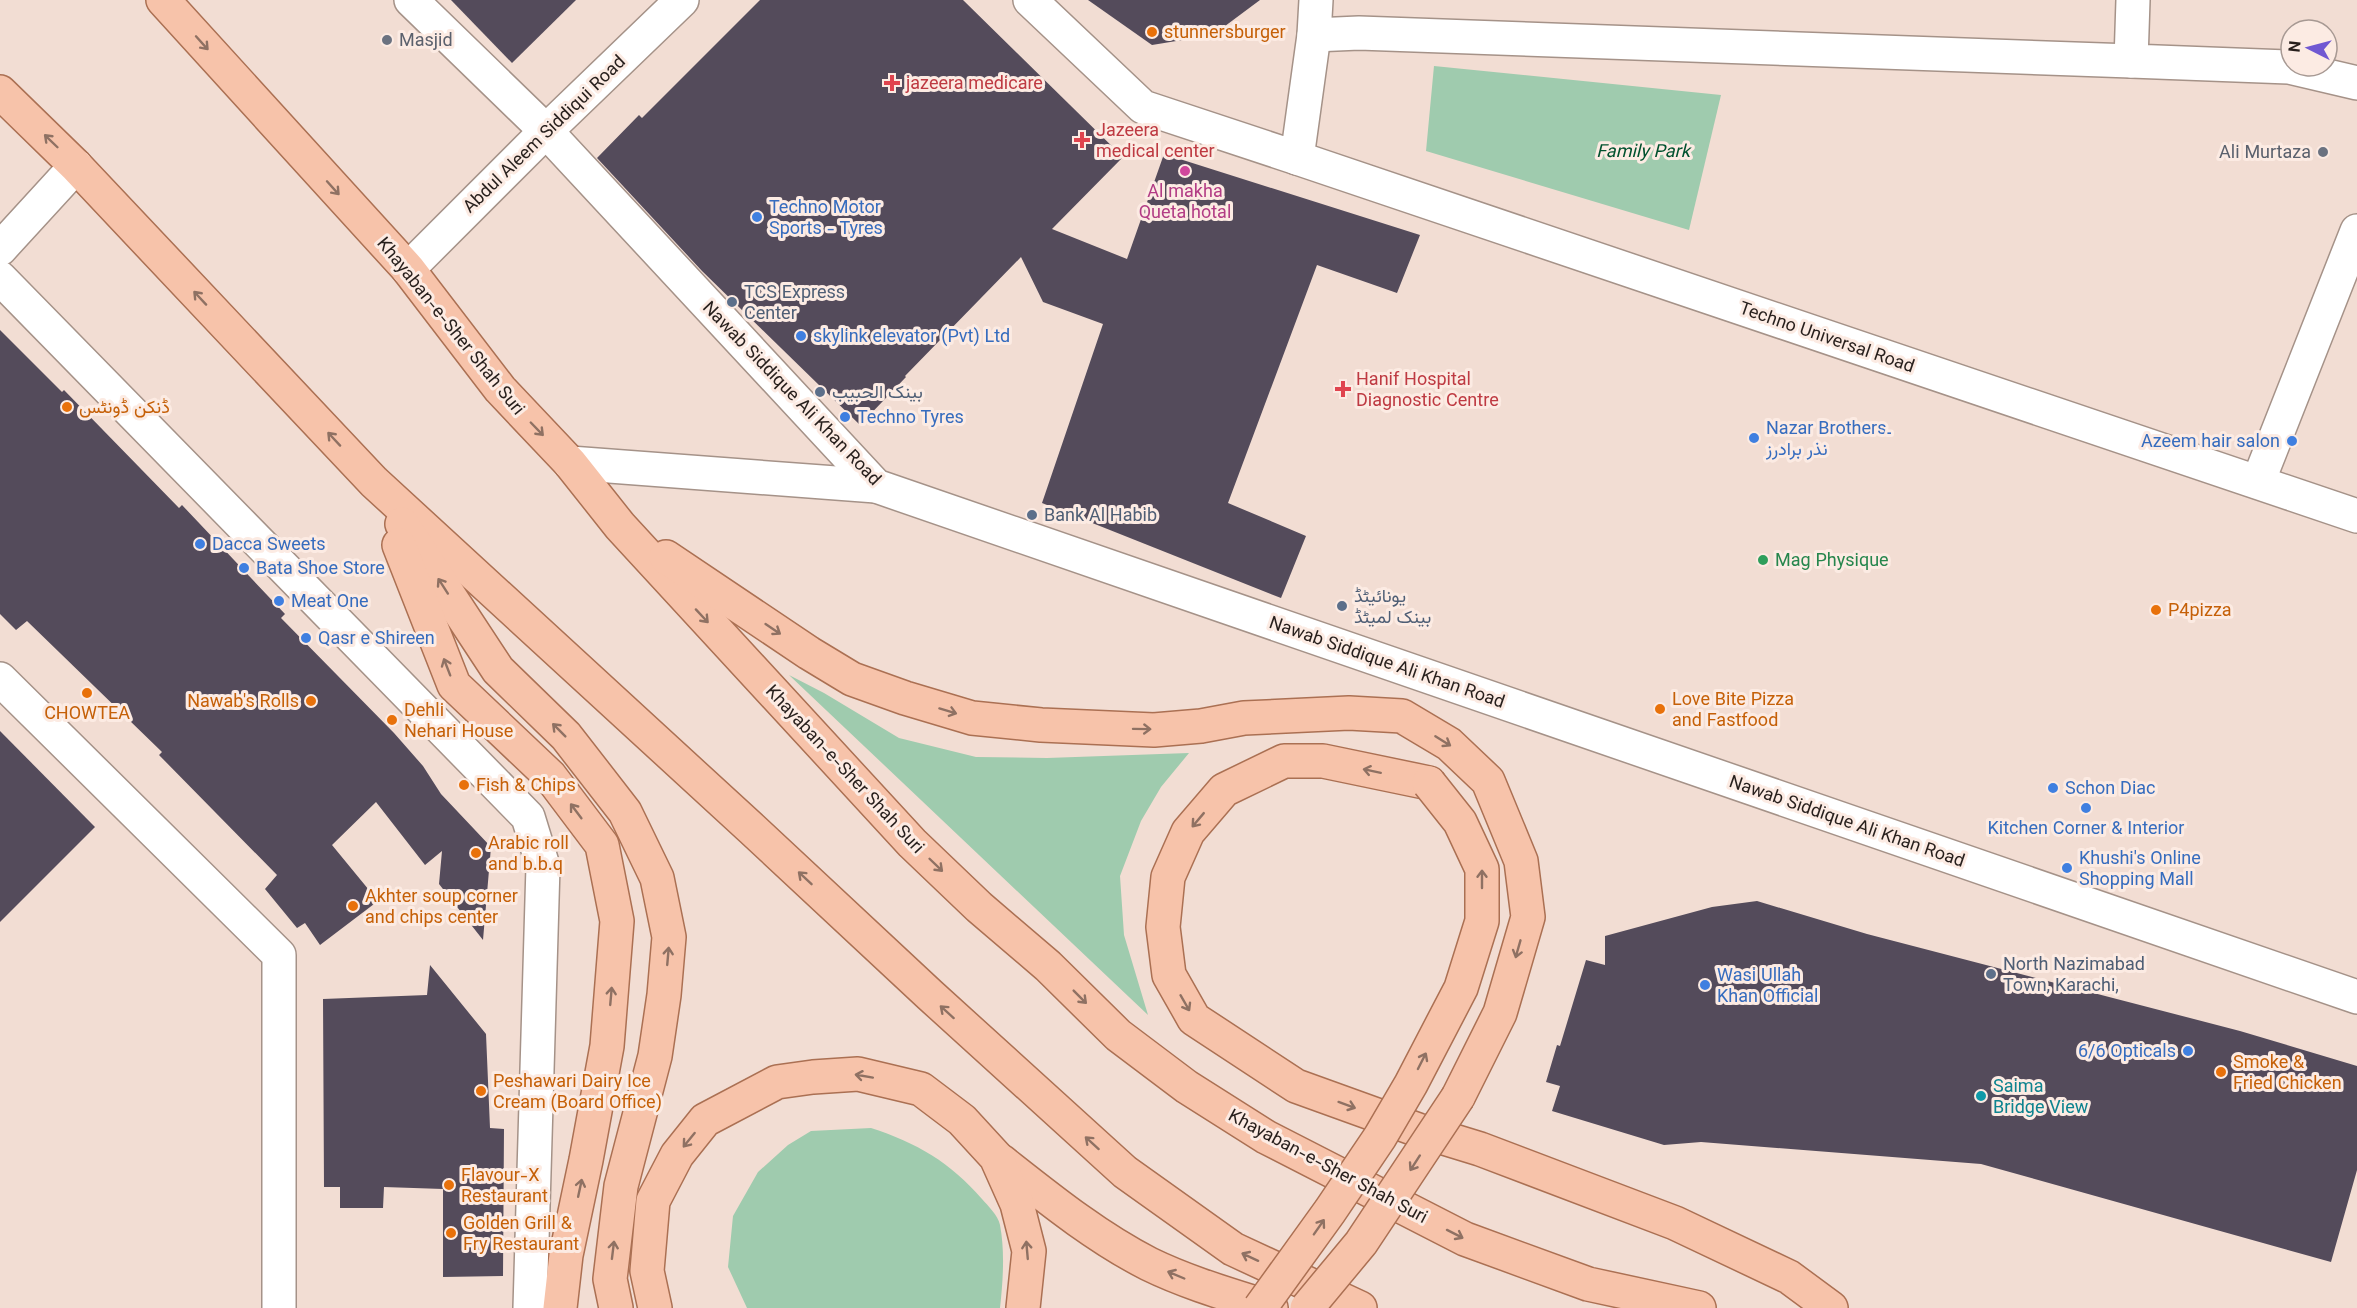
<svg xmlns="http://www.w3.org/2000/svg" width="2357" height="1308" font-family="Georgia,Vazirmatn,serif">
  <rect width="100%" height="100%" fill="#f2ddd3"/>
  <!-- green -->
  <g fill="#9fcbae">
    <path d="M 1434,66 L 1721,95 L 1689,230 L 1426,151 Z"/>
    <path d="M 789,675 L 824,693 L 899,738 L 976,757 L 1047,758 L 1189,753 L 1161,787 L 1141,821 L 1120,876 L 1124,935 L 1148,1015 Z"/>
    <path d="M 871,1128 C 917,1143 950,1162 982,1199 C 988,1206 998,1215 1000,1225 C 1005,1251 1003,1281 1000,1308 L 747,1308 L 728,1267 L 733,1216 L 758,1172 L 788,1145 L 811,1131 Z"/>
  </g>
  <!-- building -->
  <g fill="#544b5b">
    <path d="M 451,0 L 576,0 L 512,63 Z"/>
    <path d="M 760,0 L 963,0 L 1123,157 L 1052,229 L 1127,259 L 1164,154 L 1420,235 L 1397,293 L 1317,265 L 1228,503 L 1306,536 L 1281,598 L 1042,503 L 1103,324 L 1043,302 L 1021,257 L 905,376 L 906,377 L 860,425 L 702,271 L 597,158 L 639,115 L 642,118 Z"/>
    <path d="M 1088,0 L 1260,0 L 1213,35 L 1152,45 Z"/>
    <path d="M 0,330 L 62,392 L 64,390 L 179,508 L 182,505 L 285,614 L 281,618 L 394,733 L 423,766 L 441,794 L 491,847 L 483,940 L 439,884 L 442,851 L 425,865 L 376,802 L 332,845 L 378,901 L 320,945 L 305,923 L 297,928 L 265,889 L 277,875 L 159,755 L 162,752 L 27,621 L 16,630 L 0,614 Z"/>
    <path d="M 0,731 L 95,827 L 0,922 Z"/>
    <path d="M 1757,901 L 1867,934 L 2240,1031 L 2357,1066 L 2357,1170 L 2331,1262 L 1981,1164 L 1701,1142 L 1664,1145 L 1552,1111 L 1560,1086 L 1546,1082 L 1557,1045 L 1560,1046 L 1586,960 L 1605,965 L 1605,936 L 1712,907 Z"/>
    <path d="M 430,965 L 486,1034 L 490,1128 L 504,1129 L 503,1276 L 443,1277 L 443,1189 L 384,1187 L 383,1208 L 340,1208 L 340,1187 L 324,1187 L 323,999 L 427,995 Z"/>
  </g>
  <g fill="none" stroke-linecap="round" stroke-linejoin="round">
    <!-- minor casing -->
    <g stroke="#a59288" stroke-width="36">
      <g id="minor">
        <path d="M 411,0 L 546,131 L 876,486 L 2357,997"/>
        <path d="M 1030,0 L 1143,107 L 1297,158 L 1314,35"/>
        <path d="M 1316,0 L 1314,35 L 1359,33 L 2131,61"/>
        <path d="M 2133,0 L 2131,61 L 2289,67 L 2357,83"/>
        <path d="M 1297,158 L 2357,516"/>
        <path d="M 0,249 L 76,166"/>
        <path d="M 408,269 L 546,131 L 682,0"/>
        <path d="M 0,278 L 528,817 L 543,866 L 530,1308"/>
        <path d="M 570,463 L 876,486"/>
        <path d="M 2258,482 L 2357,231"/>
        <path d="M 0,679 L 279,955 L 279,1308"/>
      </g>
    </g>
    <!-- major casing -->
    <g stroke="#ab7053" stroke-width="36">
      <g id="major">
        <path d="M 163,0 L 408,269 L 500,389 L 570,463 L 620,526 L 912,843 L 979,907 L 1048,966 L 1118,1035 L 1187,1087 L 1266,1137 L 1465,1239 L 1588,1284 L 1699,1308"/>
        <path d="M 0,92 L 76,166 L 374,482 L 752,829 L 930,995 L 1125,1172 L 1233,1249 L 1360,1308"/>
        <path d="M 402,524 L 498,670 L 566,736 L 625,812 L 657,878 L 669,937 L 664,995 L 655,1056 L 621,1186 L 610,1279 L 616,1308"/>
        <path d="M 399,545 L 454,685 L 550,776 L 602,845 L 617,921 L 607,1046 L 586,1160 L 566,1255 L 560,1308"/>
        <path d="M 666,557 L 809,653 L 852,679 L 905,698 L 972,718 L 1041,725 L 1154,730 L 1201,726 L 1244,718 L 1349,713 L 1402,716 L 1449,744 L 1488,781 L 1521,861 L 1528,917 L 1500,1013 L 1458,1097"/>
        <path d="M 1429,783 L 1323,761 L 1284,761 L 1224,790 L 1188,832 L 1168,877 L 1163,927 L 1169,975 L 1194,1019 L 1296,1086 L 1418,1130 L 1480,1149 L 1675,1223 L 1789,1277 L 1831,1308"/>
        <path d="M 1001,1161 C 1048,1198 1096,1237 1149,1264 C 1188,1283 1230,1295 1271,1308"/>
        <path d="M 655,1308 L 647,1271 L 653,1201 L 677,1155 L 705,1120 L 777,1082 L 813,1077 L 858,1074 L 921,1089 L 962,1120 L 996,1157 L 1017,1204 L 1029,1251 L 1023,1308"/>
      </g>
    </g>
    <!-- minor -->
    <use href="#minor" stroke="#fff" stroke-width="33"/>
    <!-- major -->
    <use href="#major" stroke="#f7c3aa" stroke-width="33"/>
    <!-- major-bridge casing -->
    <g stroke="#ab7053" stroke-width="36" stroke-linecap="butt">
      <g id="major-bridge">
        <path d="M 1260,1308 L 1330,1211 L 1380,1137 L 1411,1084 L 1461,988 L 1482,921 L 1482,869 L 1460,822 L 1429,783"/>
        <path d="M 1307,1308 L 1361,1243 L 1458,1097"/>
      </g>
    </g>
    <!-- major-bridge -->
    <use href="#major-bridge" stroke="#f7c3aa" stroke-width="33"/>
  </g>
  <!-- one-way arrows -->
  <defs><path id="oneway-shaft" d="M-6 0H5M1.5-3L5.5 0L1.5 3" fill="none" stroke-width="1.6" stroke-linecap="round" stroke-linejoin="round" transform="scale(1.5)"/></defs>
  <g stroke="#8f7163">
    <use href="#oneway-shaft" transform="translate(202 43) rotate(48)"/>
    <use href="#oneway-shaft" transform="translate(51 141) rotate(-136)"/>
    <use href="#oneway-shaft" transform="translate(333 188) rotate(48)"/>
    <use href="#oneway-shaft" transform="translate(200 298) rotate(-133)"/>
    <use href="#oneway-shaft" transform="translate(537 429) rotate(46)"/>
    <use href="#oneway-shaft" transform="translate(334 439) rotate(-133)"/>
    <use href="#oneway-shaft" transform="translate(443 586) rotate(-123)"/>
    <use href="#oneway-shaft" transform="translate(702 616) rotate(47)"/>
    <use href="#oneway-shaft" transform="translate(773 629) rotate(34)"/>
    <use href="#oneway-shaft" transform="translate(447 667) rotate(-111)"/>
    <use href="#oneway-shaft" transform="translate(948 711) rotate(17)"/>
    <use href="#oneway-shaft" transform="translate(1142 729) rotate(1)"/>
    <use href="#oneway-shaft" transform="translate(559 730) rotate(-135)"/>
    <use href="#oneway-shaft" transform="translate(1443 741) rotate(32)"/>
    <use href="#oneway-shaft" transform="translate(1372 771) rotate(-168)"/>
    <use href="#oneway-shaft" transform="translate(576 811) rotate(-127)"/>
    <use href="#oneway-shaft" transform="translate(1198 820) rotate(130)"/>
    <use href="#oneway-shaft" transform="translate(936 865) rotate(44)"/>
    <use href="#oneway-shaft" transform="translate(805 878) rotate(-137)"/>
    <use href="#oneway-shaft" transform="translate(1482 879) rotate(-90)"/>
    <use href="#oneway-shaft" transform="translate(1518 949) rotate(106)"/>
    <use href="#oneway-shaft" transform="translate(668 956) rotate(-85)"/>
    <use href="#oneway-shaft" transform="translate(611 996) rotate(-85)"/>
    <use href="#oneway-shaft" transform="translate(1080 997) rotate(45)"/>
    <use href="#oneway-shaft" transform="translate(1185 1003) rotate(60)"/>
    <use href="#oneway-shaft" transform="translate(947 1012) rotate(-138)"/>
    <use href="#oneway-shaft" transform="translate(1422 1061) rotate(-63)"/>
    <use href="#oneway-shaft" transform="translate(864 1076) rotate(-170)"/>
    <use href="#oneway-shaft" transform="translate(1347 1105) rotate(20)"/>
    <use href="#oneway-shaft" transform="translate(689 1140) rotate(129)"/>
    <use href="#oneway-shaft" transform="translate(1092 1143) rotate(-138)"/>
    <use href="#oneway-shaft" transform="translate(1415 1163) rotate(123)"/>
    <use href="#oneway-shaft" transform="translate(580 1188) rotate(-78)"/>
    <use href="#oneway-shaft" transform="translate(1319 1227) rotate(-55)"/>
    <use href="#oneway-shaft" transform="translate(1455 1234) rotate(27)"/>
    <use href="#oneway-shaft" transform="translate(613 1250) rotate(-83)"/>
    <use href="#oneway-shaft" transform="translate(1027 1250) rotate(-95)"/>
    <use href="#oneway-shaft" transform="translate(1250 1257) rotate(-155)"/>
    <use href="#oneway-shaft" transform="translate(1176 1275) rotate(-157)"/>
  </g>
  <!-- markers -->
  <g fill="#e8710a" stroke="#fcebe3" stroke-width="2">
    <circle cx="1152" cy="32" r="6"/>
    <circle cx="67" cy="407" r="6"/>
    <circle cx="2156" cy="610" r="6"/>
    <circle cx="87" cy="693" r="6"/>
    <circle cx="311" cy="701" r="6"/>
    <circle cx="1660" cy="709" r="6"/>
    <circle cx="392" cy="720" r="6"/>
    <circle cx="464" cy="785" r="6"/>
    <circle cx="476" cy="853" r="6"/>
    <circle cx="353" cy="906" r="6"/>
    <circle cx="2221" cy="1072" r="6"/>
    <circle cx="481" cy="1091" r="6"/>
    <circle cx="449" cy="1185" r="6"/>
    <circle cx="451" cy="1233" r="6"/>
  </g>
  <g fill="#6b7280" stroke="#fcebe3" stroke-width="2">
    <circle cx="387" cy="40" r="6"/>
    <circle cx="2323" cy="152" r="6"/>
  </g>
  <g fill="#e0444e" stroke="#fcebe3" stroke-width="2">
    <path d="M889 74h6v6h6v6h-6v6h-6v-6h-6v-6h6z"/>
    <path d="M1079 131h6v6h6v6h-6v6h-6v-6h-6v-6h6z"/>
    <path d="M1340 380h6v6h6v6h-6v6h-6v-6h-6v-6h6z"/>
  </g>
  <circle fill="#d1479c" stroke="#fcebe3" stroke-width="2" cx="1185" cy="171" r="6"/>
  <g fill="#3f7fe0" stroke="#fcebe3" stroke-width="2">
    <circle cx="757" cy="217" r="6"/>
    <circle cx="801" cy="336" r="6"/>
    <circle cx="845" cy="417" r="6"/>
    <circle cx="1754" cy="438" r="6"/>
    <circle cx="2292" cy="441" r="6"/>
    <circle cx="200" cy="544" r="6"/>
    <circle cx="244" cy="568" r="6"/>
    <circle cx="279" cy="601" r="6"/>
    <circle cx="306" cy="638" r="6"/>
    <circle cx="2053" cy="788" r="6"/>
    <circle cx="2086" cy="808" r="6"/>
    <circle cx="2067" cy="868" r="6"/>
    <circle cx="1705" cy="985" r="6"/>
    <circle cx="2188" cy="1051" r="6"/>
  </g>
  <g fill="#5c6f8a" stroke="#fcebe3" stroke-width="2">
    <circle cx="732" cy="302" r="6"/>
    <circle cx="820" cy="392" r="6"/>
    <circle cx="1032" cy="515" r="6"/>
    <circle cx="1342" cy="606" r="6"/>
    <circle cx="1991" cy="974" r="6"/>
  </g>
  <circle fill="#2e9e5b" stroke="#fcebe3" stroke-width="2" cx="1763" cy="560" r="6"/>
  <circle fill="#0f9aa8" stroke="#fcebe3" stroke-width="2" cx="1981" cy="1096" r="6"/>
  <g text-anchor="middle" stroke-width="6" stroke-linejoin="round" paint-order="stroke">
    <!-- food labels -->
    <g font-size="18" fill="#c56008" stroke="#fcebe3" text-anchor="start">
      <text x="1164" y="38">stunnersburger</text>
      <text x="79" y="413">ڈنکن ڈونٹس</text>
      <text x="2168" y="616">P4pizza</text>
      <text x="1672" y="705">Love Bite Pizza<tspan x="1672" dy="21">and Fastfood</tspan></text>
      <text x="299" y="707" text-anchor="end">Nawab's Rolls</text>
      <text x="404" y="716">Dehli<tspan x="404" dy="21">Nehari House</tspan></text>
      <text x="87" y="719" text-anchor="middle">CHOWTEA</text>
      <text x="476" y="791">Fish &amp; Chips</text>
      <text x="488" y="849">Arabic roll<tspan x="488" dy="21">and b.b.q</tspan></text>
      <text x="365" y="902">Akhter soup corner<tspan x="365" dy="21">and chips center</tspan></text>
      <text x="2233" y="1068">Smoke &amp;<tspan x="2233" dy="21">Fried Chicken</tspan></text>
      <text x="493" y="1087">Peshawari Dairy Ice<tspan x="493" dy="21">Cream (Board Office)</tspan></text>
      <text x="461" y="1181">Flavour-X<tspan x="461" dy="21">Restaurant</tspan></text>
      <text x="463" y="1229">Golden Grill &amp;<tspan x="463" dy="21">Fry Restaurant</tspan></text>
    </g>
    <!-- worship labels -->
    <g font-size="18" fill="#5b616d" stroke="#fcebe3" text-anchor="start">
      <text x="399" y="46">Masjid</text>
      <text x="2311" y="158" text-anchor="end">Ali Murtaza</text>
    </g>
    <!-- health labels -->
    <g font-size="18" fill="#be3a42" stroke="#fcebe3" text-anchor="start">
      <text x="906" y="89">jazeera medicare</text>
      <text x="1096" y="136">Jazeera<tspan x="1096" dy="21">medical center</tspan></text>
      <text x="1356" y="385">Hanif Hospital<tspan x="1356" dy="21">Diagnostic Centre</tspan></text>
    </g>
    <!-- street labels -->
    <g font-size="18" fill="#271f1c" stroke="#fcebe3">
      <text transform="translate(544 134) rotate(-44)" y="6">Abdul Aleem Siddiqui Road</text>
      <text transform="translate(451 326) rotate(51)" y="6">Khayaban-e-Sher Shah Suri</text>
      <text transform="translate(1827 337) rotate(19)" y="6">Techno Universal Road</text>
      <text transform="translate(792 393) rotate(46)" y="6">Nawab Siddique Ali Khan Road</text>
      <text transform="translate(1387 662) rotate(19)" y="6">Nawab Siddique Ali Khan Road</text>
      <text transform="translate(845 769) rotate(47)" y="6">Khayaban-e-Sher Shah Suri</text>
      <text transform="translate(1847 821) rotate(19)" y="6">Nawab Siddique Ali Khan Road</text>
      <text transform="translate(1328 1166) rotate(28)" y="6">Khayaban-e-Sher Shah Suri</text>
    </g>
    <!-- park labels -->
    <g font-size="18" font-style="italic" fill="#00512e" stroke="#fcebe3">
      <text x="1643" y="157">Family Park</text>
    </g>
    <!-- hotel labels -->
    <g font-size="18" fill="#b23c85" stroke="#fcebe3">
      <text x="1185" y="197">Al makha<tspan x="1185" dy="21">Queta hotal</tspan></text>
    </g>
    <!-- shop labels -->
    <g font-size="18" fill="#366cbe" stroke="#fcebe3" text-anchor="start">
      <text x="769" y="213">Techno Motor<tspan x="769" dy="21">Sports - Tyres</tspan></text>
      <text x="813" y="342">skylink elevator (Pvt) Ltd</text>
      <text x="857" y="423">Techno Tyres</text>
      <text x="1766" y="434">Nazar Brothers۔<tspan x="1766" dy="21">نذر برادرز</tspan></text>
      <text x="2280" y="447" text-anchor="end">Azeem hair salon</text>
      <text x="212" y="550">Dacca Sweets</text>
      <text x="256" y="574">Bata Shoe Store</text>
      <text x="291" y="607">Meat One</text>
      <text x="318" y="644">Qasr e Shireen</text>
      <text x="2065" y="794">Schon Diac</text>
      <text x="2086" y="834" text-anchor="middle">Kitchen Corner &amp; Interior</text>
      <text x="2079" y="864">Khushi's Online<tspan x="2079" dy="21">Shopping Mall</tspan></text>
      <text x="1717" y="981">Wasi Ullah<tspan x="1717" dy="21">Khan Official</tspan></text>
      <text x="2176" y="1057" text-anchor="end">6/6 Opticals</text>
    </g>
    <!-- service labels -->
    <g font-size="18" fill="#4e5e75" stroke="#fcebe3" text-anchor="start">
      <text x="744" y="298">TCS Express<tspan x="744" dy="21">Center</tspan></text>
      <text x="832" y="398">بينک الحبيب</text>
      <text x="1044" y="521">Bank Al Habib</text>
      <text x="1354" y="602">یونائیٹڈ<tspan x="1354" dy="21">بینک لمیٹڈ</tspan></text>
      <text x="2003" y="970">North Nazimabad<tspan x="2003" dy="21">Town, Karachi,</tspan></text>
    </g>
    <!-- leisure labels -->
    <g font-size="18" fill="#27864d" stroke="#fcebe3" text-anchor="start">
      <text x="1775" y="566">Mag Physique</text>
    </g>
    <!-- culture labels -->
    <g font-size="18" fill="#0d838f" stroke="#fcebe3" text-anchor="start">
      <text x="1993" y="1092">Saima<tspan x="1993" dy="21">Bridge View</tspan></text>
    </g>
  </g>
  <!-- north arrow -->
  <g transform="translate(2309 48) rotate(276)"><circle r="28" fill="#fcebe3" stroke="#a79993" stroke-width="1.5"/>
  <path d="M0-4.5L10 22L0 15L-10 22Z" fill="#7058d2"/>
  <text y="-9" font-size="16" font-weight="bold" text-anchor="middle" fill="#271f1c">N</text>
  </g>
</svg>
